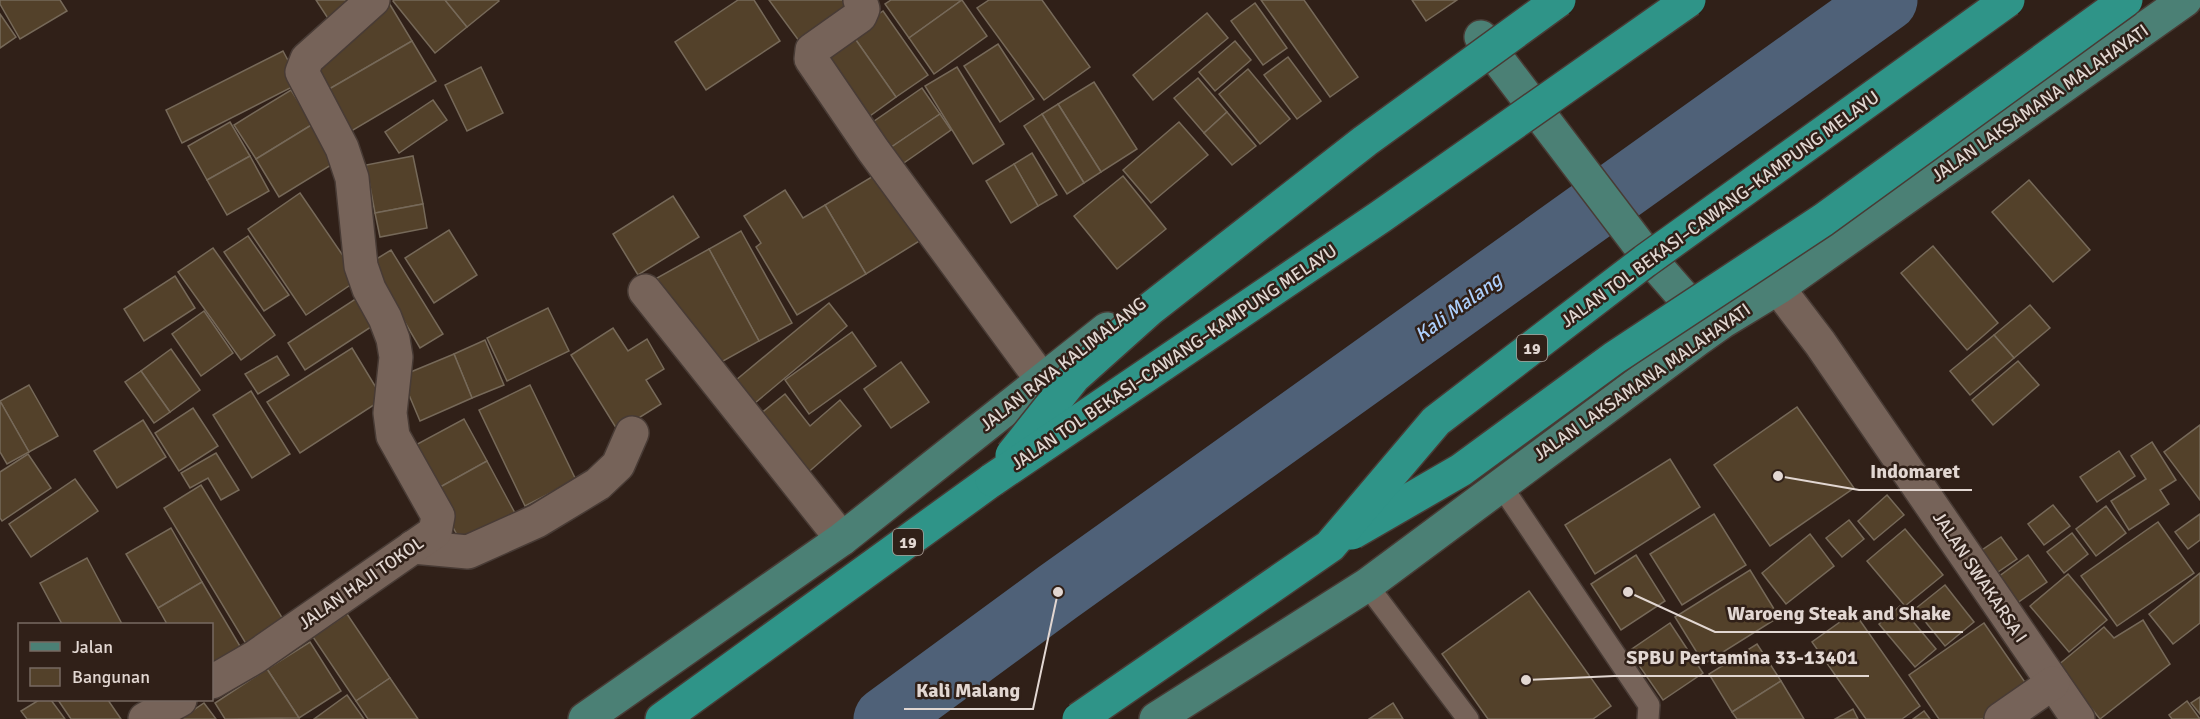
<svg xmlns="http://www.w3.org/2000/svg" width="2200" height="719" font-family="Signika,sans-serif">
  <rect width="100%" height="100%" fill="#302018"/>
  <g fill="none" stroke-linecap="round" stroke-linejoin="round">
    <!-- river -->
    <path stroke="#4f6178" stroke-width="63" d="M 885,719 L 1058,592 L 1886,0"/>
  </g>
  <!-- building -->
  <g fill="#53412a" stroke="#766959" stroke-width="1.5">
    <path d="M 0,0 L 60,0 L 67,11 L 20,39 L 0,4 Z"/>
    <path d="M 316,0 L 366,0 L 331,23 Z"/>
    <path d="M 394,0 L 445,0 L 467,27 L 435,53 L 393,1 Z"/>
    <path d="M 445,0 L 498,0 L 499,1 L 467,27 Z"/>
    <path d="M 738,0 L 754,0 L 780,41 L 706,90 L 675,42 Z"/>
    <path d="M 769,0 L 854,0 L 802,45 Z"/>
    <path d="M 891,0 L 962,0 L 909,38 L 885,4 Z"/>
    <path d="M 962,0 L 987,36 L 934,74 L 909,38 Z"/>
    <path d="M 989,0 L 1042,0 L 1090,67 L 1044,100 L 977,8 Z"/>
    <path d="M 1261,0 L 1304,0 L 1358,77 L 1330,97 Z"/>
    <path d="M 1412,0 L 1457,0 L 1426,21 Z"/>
    <path d="M 389,3 L 412,41 L 324,92 L 313,72 Z"/>
    <path d="M 1255,3 L 1287,48 L 1263,65 L 1231,21 Z"/>
    <path d="M 883,11 L 928,75 L 896,97 L 851,33 Z"/>
    <path d="M 1207,13 L 1228,38 L 1153,100 L 1133,75 Z"/>
    <path d="M 0,14 L 16,37 L 0,48 Z"/>
    <path d="M 851,33 L 896,97 L 863,121 L 818,57 Z"/>
    <path d="M 412,41 L 436,81 L 348,133 L 324,92 Z"/>
    <path d="M 1235,41 L 1251,60 L 1215,91 L 1199,72 Z"/>
    <path d="M 998,44 L 1034,99 L 1000,122 L 964,66 Z"/>
    <path d="M 283,51 L 300,83 L 182,143 L 166,110 Z"/>
    <path d="M 1288,57 L 1321,101 L 1297,119 L 1264,75 Z"/>
    <path d="M 481,67 L 503,113 L 467,131 L 445,85 Z"/>
    <path d="M 957,67 L 1004,144 L 973,164 L 925,86 Z"/>
    <path d="M 1248,69 L 1290,119 L 1260,144 L 1219,94 Z"/>
    <path d="M 1198,78 L 1227,112 L 1204,133 L 1174,98 Z"/>
    <path d="M 1094,82 L 1137,149 L 1101,172 L 1058,104 Z"/>
    <path d="M 922,88 L 940,114 L 887,150 L 870,124 Z"/>
    <path d="M 291,90 L 313,124 L 256,159 L 234,125 Z"/>
    <path d="M 433,100 L 447,120 L 399,153 L 385,132 Z"/>
    <path d="M 1058,104 L 1101,172 L 1084,183 L 1042,114 Z"/>
    <path d="M 1227,112 L 1256,146 L 1232,165 L 1204,133 Z"/>
    <path d="M 940,114 L 951,130 L 898,167 L 887,150 Z"/>
    <path d="M 1042,114 L 1084,183 L 1067,194 L 1024,126 Z"/>
    <path d="M 230,122 L 250,156 L 207,180 L 188,146 Z"/>
    <path d="M 1179,122 L 1208,155 L 1151,203 L 1123,170 Z"/>
    <path d="M 313,124 L 336,162 L 279,197 L 256,159 Z"/>
    <path d="M 1032,153 L 1057,195 L 1038,206 L 1014,164 Z"/>
    <path d="M 250,156 L 269,191 L 227,215 L 207,180 Z"/>
    <path d="M 413,156 L 423,204 L 375,213 L 366,165 Z"/>
    <path d="M 1014,164 L 1038,206 L 1011,223 L 986,181 Z"/>
    <path d="M 880,172 L 921,240 L 866,274 L 825,205 Z"/>
    <path d="M 1123,176 L 1166,229 L 1117,269 L 1074,216 Z"/>
    <path d="M 2029,180 L 2090,250 L 2053,282 L 1992,212 Z"/>
    <path d="M 785,190 L 803,218 L 825,205 L 866,274 L 797,315 L 756,247 L 761,243 L 744,216 Z"/>
    <path d="M 300,193 L 359,279 L 306,315 L 248,229 Z"/>
    <path d="M 673,196 L 699,237 L 638,275 L 613,234 Z"/>
    <path d="M 423,204 L 427,228 L 380,237 L 375,213 Z"/>
    <path d="M 449,230 L 477,275 L 434,303 L 405,258 Z"/>
    <path d="M 741,231 L 792,323 L 759,341 L 709,249 Z"/>
    <path d="M 248,236 L 289,295 L 264,311 L 224,252 Z"/>
    <path d="M 1933,246 L 1998,323 L 1967,350 L 1901,273 Z"/>
    <path d="M 213,248 L 275,335 L 241,360 L 178,272 Z"/>
    <path d="M 709,249 L 759,341 L 707,370 L 657,278 Z"/>
    <path d="M 391,250 L 443,334 L 420,348 L 370,263 Z"/>
    <path d="M 175,276 L 195,308 L 144,341 L 124,309 Z"/>
    <path d="M 357,298 L 374,325 L 305,370 L 288,343 Z"/>
    <path d="M 829,303 L 847,326 L 755,403 L 736,380 Z"/>
    <path d="M 2030,305 L 2050,328 L 2014,358 L 1994,335 Z"/>
    <path d="M 548,308 L 569,351 L 507,381 L 487,338 Z"/>
    <path d="M 204,311 L 233,353 L 201,376 L 172,334 Z"/>
    <path d="M 613,328 L 628,351 L 647,339 L 664,369 L 646,380 L 661,404 L 618,431 L 571,355 Z"/>
    <path d="M 852,332 L 876,366 L 809,414 L 785,380 Z"/>
    <path d="M 1994,335 L 2014,358 L 1970,395 L 1950,371 Z"/>
    <path d="M 485,340 L 504,385 L 472,398 L 454,354 Z"/>
    <path d="M 352,348 L 383,399 L 300,453 L 267,402 Z"/>
    <path d="M 171,349 L 200,390 L 170,412 L 141,371 Z"/>
    <path d="M 454,354 L 472,398 L 420,421 L 401,376 Z"/>
    <path d="M 277,356 L 289,375 L 258,394 L 245,374 Z"/>
    <path d="M 2018,361 L 2039,385 L 1993,425 L 1972,400 Z"/>
    <path d="M 901,362 L 929,402 L 891,428 L 864,389 Z"/>
    <path d="M 141,371 L 170,412 L 154,423 L 125,382 Z"/>
    <path d="M 29,385 L 58,436 L 29,452 L 0,401 Z"/>
    <path d="M 530,385 L 576,480 L 525,506 L 479,410 Z"/>
    <path d="M 251,391 L 290,454 L 252,478 L 213,415 Z"/>
    <path d="M 785,394 L 810,426 L 840,400 L 861,426 L 804,476 L 754,419 Z"/>
    <path d="M 0,401 L 29,452 L 7,464 L 0,452 Z"/>
    <path d="M 1797,407 L 1854,488 L 1770,546 L 1714,465 Z"/>
    <path d="M 193,408 L 218,446 L 179,471 L 155,433 Z"/>
    <path d="M 464,419 L 487,461 L 433,491 L 410,448 Z"/>
    <path d="M 143,420 L 166,457 L 117,488 L 94,451 Z"/>
    <path d="M 2200,425 L 2200,500 L 2164,452 Z"/>
    <path d="M 2152,442 L 2176,480 L 2160,490 L 2169,504 L 2129,530 L 2111,501 L 2146,479 L 2131,456 Z"/>
    <path d="M 2119,451 L 2135,476 L 2097,502 L 2080,477 Z"/>
    <path d="M 216,453 L 239,490 L 221,500 L 208,478 L 190,488 L 181,473 Z"/>
    <path d="M 28,454 L 51,488 L 2,521 L 0,518 L 0,472 Z"/>
    <path d="M 1670,459 L 1700,507 L 1595,574 L 1565,525 Z"/>
    <path d="M 487,461 L 515,513 L 461,542 L 433,491 Z"/>
    <path d="M 75,479 L 98,511 L 31,557 L 9,524 Z"/>
    <path d="M 201,485 L 289,629 L 251,652 L 164,508 Z"/>
    <path d="M 1887,495 L 1904,515 L 1874,540 L 1858,521 Z"/>
    <path d="M 2053,505 L 2070,526 L 2044,545 L 2028,524 Z"/>
    <path d="M 2106,506 L 2126,533 L 2096,556 L 2076,529 Z"/>
    <path d="M 1714,514 L 1746,565 L 1682,605 L 1650,554 Z"/>
    <path d="M 2200,514 L 2200,540 L 2188,549 L 2175,532 Z"/>
    <path d="M 1849,520 L 1864,539 L 1842,557 L 1826,538 Z"/>
    <path d="M 2158,522 L 2194,573 L 2117,626 L 2081,576 Z"/>
    <path d="M 171,528 L 202,582 L 158,608 L 126,554 Z"/>
    <path d="M 1905,529 L 1943,575 L 1905,606 L 1867,561 Z"/>
    <path d="M 2072,533 L 2088,554 L 2064,573 L 2047,552 Z"/>
    <path d="M 1810,534 L 1834,566 L 1786,604 L 1762,573 Z"/>
    <path d="M 2001,537 L 2017,559 L 1995,574 L 1979,552 Z"/>
    <path d="M 1636,555 L 1665,601 L 1621,630 L 1591,584 Z"/>
    <path d="M 2028,555 L 2047,582 L 2013,606 L 1994,580 Z"/>
    <path d="M 87,558 L 122,624 L 62,624 L 40,583 Z"/>
    <path d="M 1750,570 L 1779,617 L 1704,664 L 1675,617 Z"/>
    <path d="M 2200,573 L 2200,623 L 2173,644 L 2149,614 Z"/>
    <path d="M 2068,574 L 2107,620 L 2069,652 L 2030,606 Z"/>
    <path d="M 202,582 L 247,658 L 212,678 L 212,624 L 167,624 L 158,608 Z"/>
    <path d="M 1945,585 L 1974,622 L 1945,646 L 1915,609 Z"/>
    <path d="M 1529,591 L 1611,706 L 1593,719 L 1488,719 L 1442,654 Z"/>
    <path d="M 1900,606 L 1936,649 L 1915,667 L 1879,624 Z"/>
    <path d="M 1854,612 L 1920,706 L 1902,719 L 1866,719 L 1812,642 Z"/>
    <path d="M 347,614 L 390,678 L 356,701 L 313,637 Z"/>
    <path d="M 2143,620 L 2170,664 L 2100,719 L 2057,666 L 2104,627 L 2114,638 Z"/>
    <path d="M 1670,623 L 1703,673 L 1663,700 L 1629,651 Z"/>
    <path d="M 1984,623 L 2029,688 L 1984,719 L 1939,719 L 1909,675 Z"/>
    <path d="M 310,642 L 341,691 L 299,718 L 267,669 Z"/>
    <path d="M 1757,644 L 1781,681 L 1732,712 L 1709,674 Z"/>
    <path d="M 267,669 L 299,718 L 225,719 L 215,703 Z"/>
    <path d="M 390,678 L 418,719 L 368,719 L 356,701 Z"/>
    <path d="M 1781,681 L 1804,719 L 1737,719 L 1732,712 Z"/>
    <path d="M 347,695 L 364,719 L 314,719 Z"/>
    <path d="M 2200,697 L 2200,714 L 2191,703 Z"/>
    <path d="M 39,700 L 51,700 L 65,719 L 27,719 L 21,711 Z"/>
    <path d="M 58,700 L 108,700 L 121,719 L 71,719 Z"/>
    <path d="M 2187,701 L 2200,719 L 2172,719 L 2169,715 Z"/>
    <path d="M 204,703 L 216,719 L 180,719 Z"/>
    <path d="M 1393,703 L 1403,719 L 1369,719 Z"/>
    <path d="M 1853,709 L 1858,719 L 1835,719 Z"/>
    <path d="M 1924,711 L 1930,719 L 1913,719 Z"/>
  </g>
  <g fill="none" stroke-linecap="round" stroke-linejoin="round">
    <!-- service casing -->
    <g stroke="#483b35" stroke-width="24">
      <g id="service">
        <path d="M 1500,484 L 1649,705 L 1648,719"/>
        <path d="M 1367,585 L 1468,719"/>
      </g>
    </g>
    <!-- minor casing -->
    <g stroke="#483b35" stroke-width="36">
      <g id="minor">
        <path d="M 860,0 L 863,9 L 860,16 L 812,50 L 811,59 L 873,150 L 1042,380"/>
        <path d="M 1778,288 L 1820,343 L 2078,719"/>
        <path d="M 645,291 L 842,539"/>
        <path d="M 413,547 L 468,552 L 537,521 L 598,484 L 618,465 L 632,433"/>
        <path d="M 212,682 L 255,657 L 435,532 L 438,516 L 393,436 L 390,413 L 396,357 L 393,339 L 385,318 L 369,289 L 361,266 L 352,178 L 342,148 L 302,72 L 307,59 L 373,0"/>
        <path d="M 145,719 L 180,700"/>
        <path d="M 2001,719 L 2053,683"/>
      </g>
    </g>
    <!-- primary casing -->
    <g stroke="#483b35" stroke-width="36">
      <g id="primary">
        <path d="M 1481,37 L 1645,253 L 1687,301 L 1718,320"/>
        <path d="M 585,719 L 842,539 L 1107,329"/>
        <path d="M 1156,719 L 1367,585 L 1698,339 L 1722,322 L 1778,288 L 2185,0"/>
      </g>
    </g>
    <!-- motorway casing -->
    <g stroke="#483b35" stroke-width="36">
      <path id="motorway" d="M 662,719 L 992,480"/>
    </g>
    <!-- service -->
    <use href="#service" stroke="#766359" stroke-width="21"/>
    <!-- minor -->
    <use href="#minor" stroke="#766359" stroke-width="33"/>
    <!-- primary -->
    <use href="#primary" stroke="#4b8075" stroke-width="33"/>
    <!-- motorway -->
    <use href="#motorway" stroke="#2f9488" stroke-width="33"/>
    <!-- motorway-bridge casing -->
    <g stroke="#483b35" stroke-width="36" stroke-linecap="butt">
      <g id="motorway-bridge">
        <path d="M 1012,455 L 1074,377 L 1150,309 L 1365,141 L 1559,0"/>
        <path d="M 992,480 L 1380,217 L 1689,0"/>
        <path d="M 1352,533 L 1461,470 L 1614,358 L 1823,220 L 2126,0"/>
        <path d="M 1079,719 L 1330,546 L 1436,421 L 1645,261 L 2008,0"/>
      </g>
    </g>
    <!-- motorway-bridge -->
    <use href="#motorway-bridge" stroke="#2f9488" stroke-width="33"/>
  </g>
  <g text-anchor="middle" stroke-width="5" stroke-linejoin="round" paint-order="stroke">
    <!-- shield labels -->
    <g fill="#302018" stroke="#ada09a" stroke-width="1.5">
      <rect x="1517" y="335" width="30" height="26" rx="4.5"/>
      <rect x="893" y="529" width="30" height="26" rx="4.5"/>
    </g>
    <g font-size="16" font-weight="bold" fill="#e2d7d2">
      <text x="1532" y="354">19</text>
      <text x="908" y="548">19</text>
    </g>
    <!-- street labels -->
    <g font-size="18" fill="#e2d7d2" stroke="#302018">
      <text transform="translate(2040 103) rotate(-35)" y="6">JALAN LAKSAMANA MALAHAYATI</text>
      <text transform="translate(1720 209) rotate(-36)" y="6">JALAN TOL BEKASI–CAWANG–KAMPUNG MELAYU</text>
      <text transform="translate(1174 357) rotate(-34)" y="6">JALAN TOL BEKASI–CAWANG–KAMPUNG MELAYU</text>
      <text transform="translate(1063 364) rotate(-38)" y="6">JALAN RAYA KALIMALANG</text>
      <text transform="translate(1642 382) rotate(-35)" y="6">JALAN LAKSAMANA MALAHAYATI</text>
      <text transform="translate(1980 577) rotate(56)" y="6">JALAN SWAKARSA I</text>
      <text transform="translate(361 583) rotate(-35)" y="6">JALAN HAJI TOKOL</text>
    </g>
    <!-- water labels -->
    <g font-size="20" font-style="italic" fill="#adcffc" stroke="#302018">
      <text transform="translate(1458 307) rotate(-36)" y="7">Kali Malang</text>
    </g>
  </g>
  <!-- callouts -->
  <path fill="none" stroke="#e2d7d2" stroke-width="2" d="M1778 476L1859 490H1972M1628 592L1715 632H1963M1526 680L1614 676H1869M1058 592L1033 709H904"/>
  <g fill="#e2d7d2" stroke="#302018" stroke-width="2">
    <circle cx="1778" cy="476" r="6"/>
    <circle cx="1628" cy="592" r="6"/>
    <circle cx="1526" cy="680" r="6"/>
    <circle cx="1058" cy="592" r="6"/>
  </g>
  <g font-size="20" text-anchor="middle" font-weight="bold" fill="#e2d7d2" stroke="#302018" stroke-width="5" stroke-linejoin="round" paint-order="stroke">
    <text x="1915" y="478">Indomaret</text>
    <text x="1839" y="620">Waroeng Steak and Shake</text>
    <text x="1742" y="664">SPBU Pertamina 33-13401</text>
    <text x="968" y="697">Kali Malang</text>
  </g>
  <!-- legend -->
  <rect x="18" y="623" width="195" height="78" fill="#302018" stroke="#776962" stroke-width="1.5"/>
  <rect x="30" y="642" width="30" height="9" fill="#4b8075" stroke="#776962" stroke-width="1.5"/>
  <text x="72" y="653" font-size="18" fill="#e2d7d2">Jalan</text>
  <rect x="30" y="668" width="30" height="18" fill="#53412a" stroke="#776962" stroke-width="1.5"/>
  <text x="72" y="683" font-size="18" fill="#e2d7d2">Bangunan</text>
</svg>
